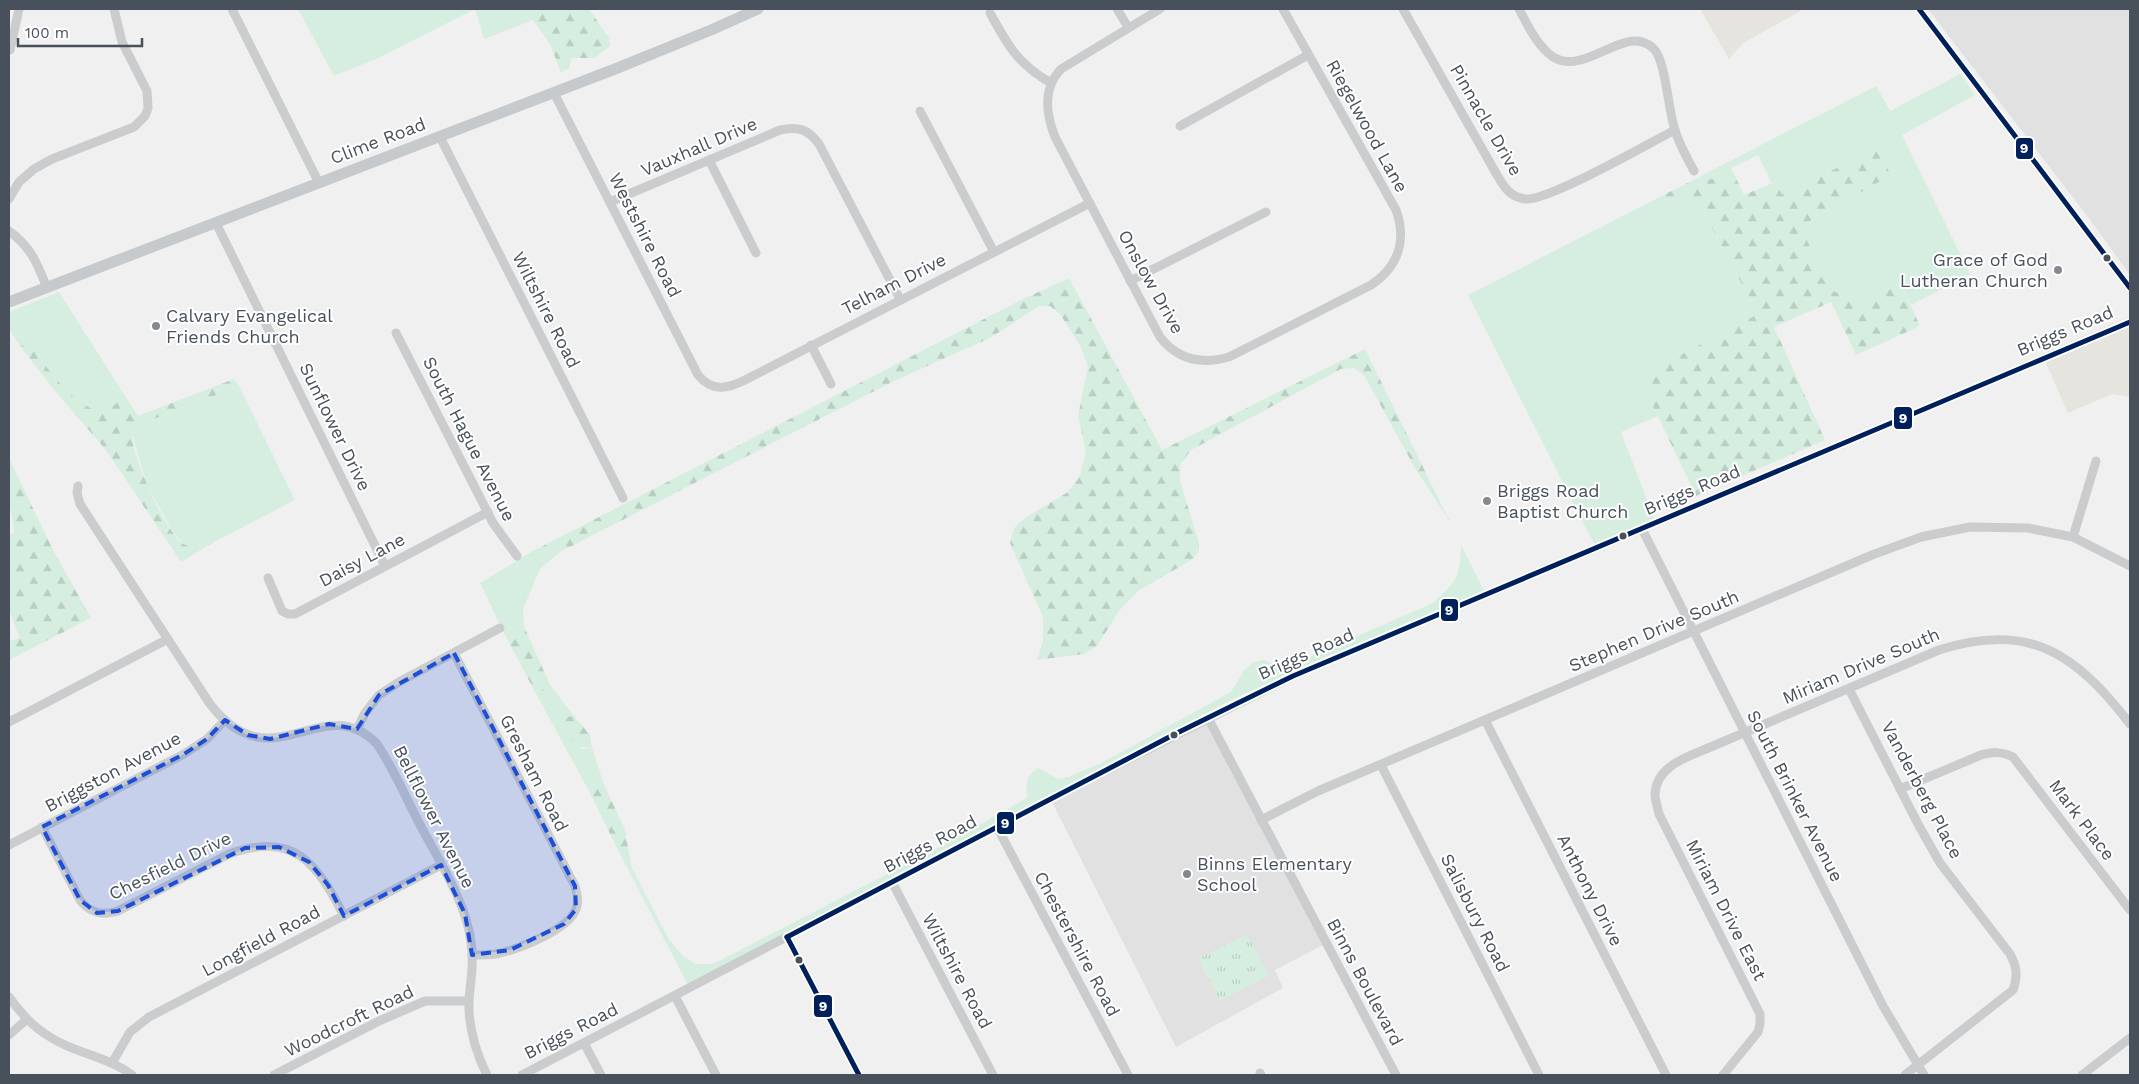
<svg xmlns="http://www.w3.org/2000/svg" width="2139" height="1084" font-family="'Work Sans',sans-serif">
  <defs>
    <pattern id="forest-firs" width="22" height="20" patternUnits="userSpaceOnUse" patternTransform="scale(1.25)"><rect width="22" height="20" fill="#d6eee0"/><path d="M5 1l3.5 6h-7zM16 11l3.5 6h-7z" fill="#b9cec2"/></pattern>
    <pattern id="park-tufts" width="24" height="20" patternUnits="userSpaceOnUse" patternTransform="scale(1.25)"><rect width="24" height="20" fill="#d6eee0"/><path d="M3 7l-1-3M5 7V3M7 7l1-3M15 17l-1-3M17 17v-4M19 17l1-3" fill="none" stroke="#b9cec2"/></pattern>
  </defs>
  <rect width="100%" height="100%" fill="#f0f0f0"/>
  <!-- commercial -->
  <g fill="#e5e4de">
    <path d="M 1700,9 L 1804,9 L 1743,43 L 1729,59 Z"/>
    <path d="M 2130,316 L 2130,397 L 2112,394 L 2068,413 L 2042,354 Z"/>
  </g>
  <!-- education -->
  <g fill="#e2e1e1">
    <path d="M 1928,9 L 2130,9 L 2130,275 L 2085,213 Z"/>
    <path d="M 1209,722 L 1323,945 L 1275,970 L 1283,988 L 1176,1047 L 1052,802 Z"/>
  </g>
  <!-- green -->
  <g fill="#d6eee0">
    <path d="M 298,9 L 533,9 L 533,20 L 484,39 L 475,9 L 376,59 L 334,76 Z"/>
    <path d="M 1960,74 L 1975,95 L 1902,135 L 1970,274 L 1911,305 L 1901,285 L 1862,301 L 1833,291 L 1800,227 L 1890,175 L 1877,149 L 1782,194 L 1775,182 L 1771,182 L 1758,155 L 1731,168 L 1736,178 L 1693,180 L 1876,86 L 1890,111 Z"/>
    <path d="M 1658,198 C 1672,202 1688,197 1700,206 L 1758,314 L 1640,377 L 1658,416 L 1621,432 L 1654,518 L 1594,544 L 1468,295 Z"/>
    <path d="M 59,292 L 125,396 L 104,415 C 69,402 51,372 29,344 L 20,346 L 9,329 L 9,312 Z"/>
    <path d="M 239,386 L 295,500 L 212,543 L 194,547 L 182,543 L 171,529 L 147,485 L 132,434 L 138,425 Z"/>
    <path d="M 1461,545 L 1484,591 L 1235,698 L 688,985 L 617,848 L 628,848 L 632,868 L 668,938 L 684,957 L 696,964 L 713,964 L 951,841 L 1027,798 C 1026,784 1025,776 1038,768 L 1058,779 L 1069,777 L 1103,762 L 1231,692 L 1244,670 L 1254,662 L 1264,660 L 1276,666 L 1289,666 L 1433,603 C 1457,581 1460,578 1461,545 Z"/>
    <path d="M 533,551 L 560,552 L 540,569 L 523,609 L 524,626 L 516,623 L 505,635 L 480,583 Z"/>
    <path d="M 550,685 L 574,716 L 564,717 L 582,749 L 592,748 L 603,782 L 594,781 L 589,791 L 534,690 L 546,691 Z"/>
  </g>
  <!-- forest -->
  <g fill="url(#forest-firs)">
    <path d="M 533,9 L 589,9 L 609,38 L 610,46 L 594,58 L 572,58 L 568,68 L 561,73 L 551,46 L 533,20 Z"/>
    <path d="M 1877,149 L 1891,175 L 1800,227 L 1833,291 L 1862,301 L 1901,285 L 1920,326 L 1856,355 L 1831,302 L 1774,327 L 1825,440 L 1696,496 L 1639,377 L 1758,314 L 1700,206 C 1688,197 1672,202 1658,198 L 1693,180 L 1736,178 L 1744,195 L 1775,182 L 1782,194 Z"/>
    <path d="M 1069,278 L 1162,450 L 1365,349 L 1450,522 L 1415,468 L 1364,375 L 1354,368 L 1341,369 L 1191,450 L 1180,465 L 1180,481 L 1199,543 L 1199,551 L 1193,559 L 1138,591 L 1119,611 L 1097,646 L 1084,654 L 1037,660 L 1043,641 L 1043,617 L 1010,543 L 1014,528 L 1025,518 L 1068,492 L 1079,478 L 1086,452 L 1078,416 L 1088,366 L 1080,345 L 1060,314 L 1050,306 L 1039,306 L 990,338 L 896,380 L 560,552 L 533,551 L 1021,300 Z"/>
    <path d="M 29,344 C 51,372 69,402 104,414 L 125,396 L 138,416 L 234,379 L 239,386 L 138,425 L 132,434 C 132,456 164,529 182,543 C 191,549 203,545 212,543 L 181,562 L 106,450 L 55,391 L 20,346 Z"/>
    <path d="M 9,458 L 52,548 L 91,618 L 9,660 L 9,641 L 20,638 L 9,611 L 9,536 L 14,531 L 9,499 Z"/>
    <path d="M 516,623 L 524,626 L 550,685 L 546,691 L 534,690 L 505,635 Z"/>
    <path d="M 574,716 L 590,735 L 592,748 C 574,749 567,738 560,723 L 564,717 Z"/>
    <path d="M 594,781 L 603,782 L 625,830 L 628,848 L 617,848 L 589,791 Z"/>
  </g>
  <!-- park -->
  <path fill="url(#park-tufts)" d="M 1247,934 L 1269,976 L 1220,1000 L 1198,959 Z"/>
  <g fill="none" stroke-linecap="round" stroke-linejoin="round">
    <!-- minor -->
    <g stroke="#caccce" stroke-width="9">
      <path d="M 232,9 L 319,183"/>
      <path d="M 1117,9 L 1128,27"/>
      <path d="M 1160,9 L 1061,69 C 1042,89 1046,114 1055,137 L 1160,337 C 1178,360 1201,365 1229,357 L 1371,285 C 1398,267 1407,241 1396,210 L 1283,9"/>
      <path d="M 1403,9 L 1497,175 C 1504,187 1510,197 1525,199 C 1547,202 1649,143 1675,130"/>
      <path d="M 1519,9 C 1527,24 1535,41 1548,53 C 1581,84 1626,19 1654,49 C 1666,62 1668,110 1675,130 C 1679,144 1687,158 1694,171"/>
      <path d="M 1919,9 L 2130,288"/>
      <path d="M 990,13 C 1008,46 1018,64 1051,83"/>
      <path d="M 10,50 L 19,9"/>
      <path d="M 554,93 L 698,375 C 712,392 727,389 745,380 L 1090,203"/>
      <path d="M 920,111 L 994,252"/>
      <path d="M 1180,126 L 1308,55"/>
      <path d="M 440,137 L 623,498"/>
      <path d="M 709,160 L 756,253"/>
      <path d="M 9,199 L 19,182 L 34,169 L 52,159 L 134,127 L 145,116 L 148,108 L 147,91 L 122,42 L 114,9"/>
      <path d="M 610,202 L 780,130 C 798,126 808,129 819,144 L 900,299"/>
      <path d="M 216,223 L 385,566"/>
      <path d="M 9,231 C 31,247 37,263 47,288"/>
      <path d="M 1130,281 L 1266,212"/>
      <path d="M 396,333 L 493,523 L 517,556"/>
      <path d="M 811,345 L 831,384"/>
      <path d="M 78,486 L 77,493 L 80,504 L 210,704 C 273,785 322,688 377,744 C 392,766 404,793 416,817 C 435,855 466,900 471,942 C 474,961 471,980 469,999 C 468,1026 475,1051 487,1075"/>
      <path d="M 1642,529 L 1883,1006 L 1924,1075"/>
      <path d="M 2073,537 L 2096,461"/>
      <path d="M 268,578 L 282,611 L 288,614 L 295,614 L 488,512"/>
      <path d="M 454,653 L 575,886 C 577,894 579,901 576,909 C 569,930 516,950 496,954 C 488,955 480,955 472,955"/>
      <path d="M 1849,689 L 1918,824 L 1940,863 L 2010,954 C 2017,967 2018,976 2013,990 L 1905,1075"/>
      <path d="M 1208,718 L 1396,1075"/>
      <path d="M 1485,720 L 1666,1075"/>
      <path d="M 9,722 L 168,639"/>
      <path d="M 357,729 L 365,713 L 379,695 L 399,682 L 500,628"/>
      <path d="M 1381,765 L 1539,1075"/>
      <path d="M 1900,789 L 1981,755 C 1992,752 2001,751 2013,757 L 2130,910"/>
      <path d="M 1261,820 L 1318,791 L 1872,555 L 1921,537 L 1970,527 L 2028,528 L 2073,537 L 2130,566"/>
      <path d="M 42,827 L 80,900 C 90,913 102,916 118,911 L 229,854 C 294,831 316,862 344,916"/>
      <path d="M 997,827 L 1128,1075"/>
      <path d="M 9,845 L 184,754 L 207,739 L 225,720"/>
      <path d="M 892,882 L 993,1075"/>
      <path d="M 787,937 L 859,1075"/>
      <path d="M 675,996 L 716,1075"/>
      <path d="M 9,997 C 25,1019 39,1033 65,1045 C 87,1055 112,1060 132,1075"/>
      <path d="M 9,1035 L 26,1020"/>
      <path d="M 584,1043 L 601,1075"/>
      <path d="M 112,1063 L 130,1032 L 149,1017 L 441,865"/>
      <path d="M 1260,1073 L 1261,1075"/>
      <path d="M 274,1075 L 379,1021 L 425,1001 L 469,1001"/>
      <path d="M 522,1075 L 1095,776 L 1293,676 L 2130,322"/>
      <path d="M 1723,1075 L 1758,1032 L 1760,1024 L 1760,1014 L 1659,814 C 1658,808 1655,801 1655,794 C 1656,765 1690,756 1713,746 L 1939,650 C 2030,621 2076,654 2130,724"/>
      <path d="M 2082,1075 L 2130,1038"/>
    </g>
    <!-- major -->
    <path stroke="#c7cacc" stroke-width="11" d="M 9,302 L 615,69 L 711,30 L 758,9"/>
    <!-- bus-1 casing -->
    <g stroke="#fff" stroke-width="9">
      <g id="bus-1">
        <path d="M 1919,9 L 2130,288"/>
        <path d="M 787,937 L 1175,734 L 1293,676 L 2130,322"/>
        <path d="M 787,937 L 859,1075"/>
      </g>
    </g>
    <!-- bus-1 -->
    <use href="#bus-1" stroke="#00205b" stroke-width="5"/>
  </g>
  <!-- marked area -->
  <path fill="#1d4ed8" fill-opacity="0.2" stroke="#1d4ed8" stroke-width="4" stroke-dasharray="10 6" stroke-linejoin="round" d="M 454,653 L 575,886 L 576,909 L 564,924 L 510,950 L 472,955 L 465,914 L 441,865 L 344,916 L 328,885 L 309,862 L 279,847 L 245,848 L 118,911 L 97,913 L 80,900 L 42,827 L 184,754 L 207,739 L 225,720 L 248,735 L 270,739 L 329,724 L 357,729 L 379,695 Z"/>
  <!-- markers -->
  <g fill="#48515b" stroke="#fff" stroke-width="2">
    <circle cx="2107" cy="258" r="4.5"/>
    <circle cx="1623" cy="536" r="4.5"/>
    <circle cx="1174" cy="735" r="4.5"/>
    <circle cx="799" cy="960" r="4.5"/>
  </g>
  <g fill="#83898f" stroke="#fff" stroke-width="2">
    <circle cx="2058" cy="270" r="5"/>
    <circle cx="156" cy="326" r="5"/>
    <circle cx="1487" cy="501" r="5"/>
    <circle cx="1187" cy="874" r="5"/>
  </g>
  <g text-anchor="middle" stroke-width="4" stroke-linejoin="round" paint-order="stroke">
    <!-- street labels -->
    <g font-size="18" fill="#48515b" stroke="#fff">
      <text transform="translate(1486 120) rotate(60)" y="6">Pinnacle Drive</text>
      <text transform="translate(1367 126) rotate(61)" y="6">Riegelwood Lane</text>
      <text transform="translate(378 141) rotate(-21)" y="6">Clime Road</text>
      <text transform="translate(699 147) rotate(-23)" y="6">Vauxhall Drive</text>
      <text transform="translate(645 235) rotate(63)" y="6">Westshire Road</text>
      <text transform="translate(1151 282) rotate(61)" y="6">Onslow Drive</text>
      <text transform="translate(894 284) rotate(-27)" y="6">Telham Drive</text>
      <text transform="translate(546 310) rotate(63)" y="6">Wiltshire Road</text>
      <text transform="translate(2065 331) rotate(-23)" y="6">Briggs Road</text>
      <text transform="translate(335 427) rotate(64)" y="6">Sunflower Drive</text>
      <text transform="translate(469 439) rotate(63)" y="6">South Hague Avenue</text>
      <text transform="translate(1692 490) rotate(-23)" y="6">Briggs Road</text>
      <text transform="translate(362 560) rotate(-28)" y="6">Daisy Lane</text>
      <text transform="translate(1654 631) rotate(-23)" y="6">Stephen Drive South</text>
      <text transform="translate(1306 654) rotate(-24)" y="6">Briggs Road</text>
      <text transform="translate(1861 666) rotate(-23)" y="6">Miriam Drive South</text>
      <text transform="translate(113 772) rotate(-28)" y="6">Briggston Avenue</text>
      <text transform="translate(534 773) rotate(63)" y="6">Gresham Road</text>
      <text transform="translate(1922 790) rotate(62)" y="6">Vanderberg Place</text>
      <text transform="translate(1795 796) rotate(63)" y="6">South Brinker Avenue</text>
      <text transform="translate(434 817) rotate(63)" y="6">Bellflower Avenue</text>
      <text transform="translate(2082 820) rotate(53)" y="6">Mark Place</text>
      <text transform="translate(930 844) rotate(-28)" y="6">Briggs Road</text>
      <text transform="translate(170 866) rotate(-26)" y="6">Chesfield Drive</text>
      <text transform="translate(1590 890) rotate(63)" y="6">Anthony Drive</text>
      <text transform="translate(1726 910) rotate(63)" y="6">Miriam Drive East</text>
      <text transform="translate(1475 913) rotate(63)" y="6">Salisbury Road</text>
      <text transform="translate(261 941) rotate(-28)" y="6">Longfield Road</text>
      <text transform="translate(1077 944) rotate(62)" y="6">Chestershire Road</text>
      <text transform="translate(957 971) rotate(62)" y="6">Wiltshire Road</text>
      <text transform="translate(1365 982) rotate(62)" y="6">Binns Boulevard</text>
      <text transform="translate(349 1021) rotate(-26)" y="6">Woodcroft Road</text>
      <text transform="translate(571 1031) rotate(-27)" y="6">Briggs Road</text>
    </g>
    <!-- poi labels -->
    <g font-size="18" fill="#48515b" stroke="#fff" text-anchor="start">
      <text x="2048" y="266" text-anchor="end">Grace of God<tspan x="2048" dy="21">Lutheran Church</tspan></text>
      <text x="166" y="322">Calvary Evangelical<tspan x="166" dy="21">Friends Church</tspan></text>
      <text x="1497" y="497">Briggs Road<tspan x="1497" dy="21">Baptist Church</tspan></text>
      <text x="1197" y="870">Binns Elementary<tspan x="1197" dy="21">School</tspan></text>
    </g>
  </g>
  <g stroke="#fff" stroke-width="2">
    <rect x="2015" y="137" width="19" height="23" rx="5" fill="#00205b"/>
    <rect x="1893" y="406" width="20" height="24" rx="5" fill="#00205b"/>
    <rect x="1440" y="598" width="19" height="24" rx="5" fill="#00205b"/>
    <rect x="996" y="811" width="19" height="24" rx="5" fill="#00205b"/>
    <rect x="813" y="994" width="20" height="24" rx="5" fill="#00205b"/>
  </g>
  <g font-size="14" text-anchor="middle" font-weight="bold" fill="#fff">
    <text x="2024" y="153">9</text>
    <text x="1903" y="423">9</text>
    <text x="1449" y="615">9</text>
    <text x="1005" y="828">9</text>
    <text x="823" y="1011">9</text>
  </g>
  <!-- border -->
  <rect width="2139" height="1084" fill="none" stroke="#48515b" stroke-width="20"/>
  <!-- scale -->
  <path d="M18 38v8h124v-8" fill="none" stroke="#48515b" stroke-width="2.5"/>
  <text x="25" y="38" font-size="15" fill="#48515b" stroke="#ffffff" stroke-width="4" paint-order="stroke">100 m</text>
</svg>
